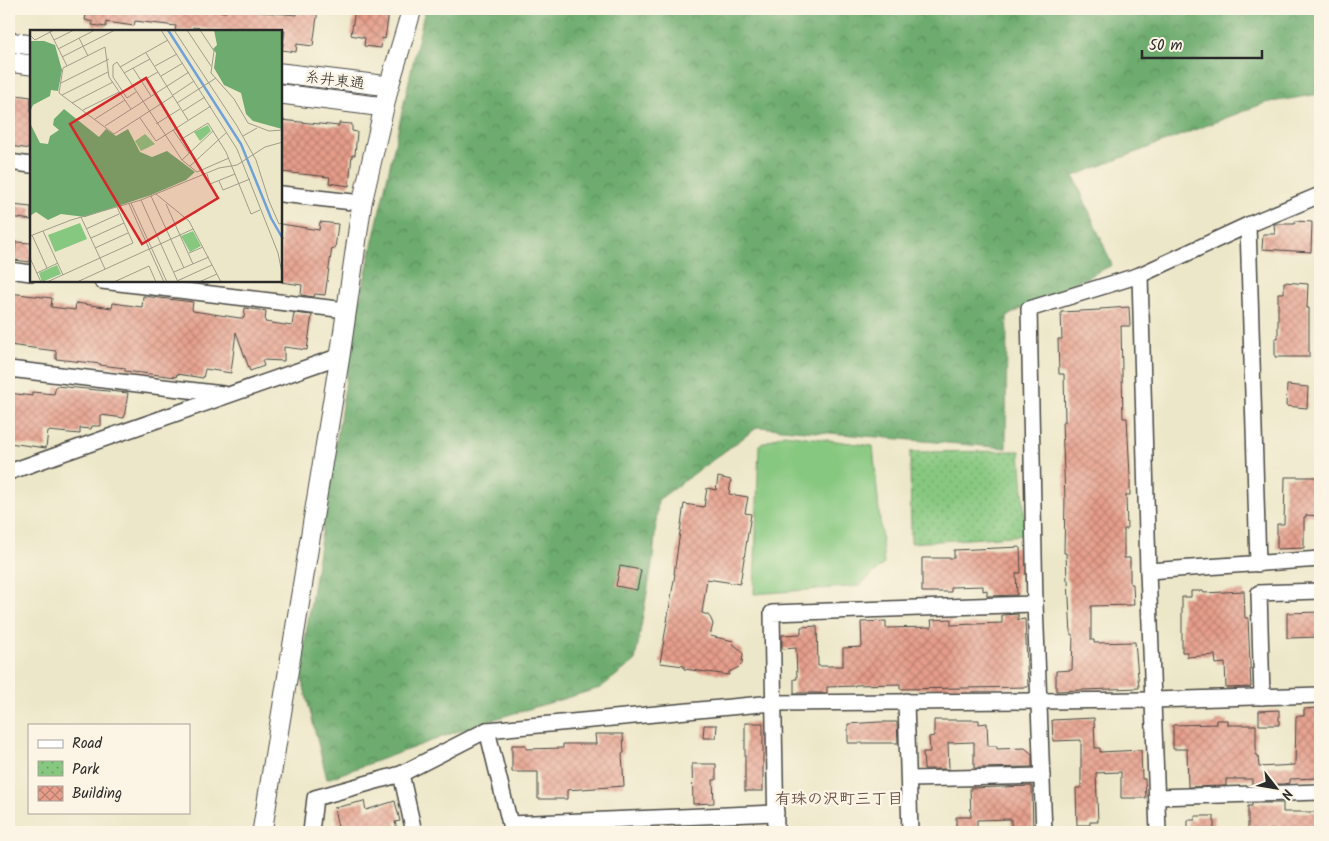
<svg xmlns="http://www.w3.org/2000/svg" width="1329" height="841" font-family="Kalam,'Klee One',sans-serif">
  <defs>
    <pattern id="forest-crowns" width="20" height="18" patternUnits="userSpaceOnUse" patternTransform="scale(1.25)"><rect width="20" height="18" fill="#6dac6e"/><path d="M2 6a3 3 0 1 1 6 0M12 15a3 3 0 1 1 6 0" fill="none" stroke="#5a8c5b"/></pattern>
    <pattern id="park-dots" width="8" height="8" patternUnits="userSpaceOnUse" patternTransform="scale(1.25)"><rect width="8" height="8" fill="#87c880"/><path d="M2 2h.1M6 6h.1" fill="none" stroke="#6fa369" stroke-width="1.8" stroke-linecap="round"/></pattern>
    <pattern id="building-cross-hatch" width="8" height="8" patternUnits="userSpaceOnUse" patternTransform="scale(1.25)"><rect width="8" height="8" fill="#e69d8a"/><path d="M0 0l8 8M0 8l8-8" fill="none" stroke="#bb8071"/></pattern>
  </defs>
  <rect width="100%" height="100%" fill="#fcf5e5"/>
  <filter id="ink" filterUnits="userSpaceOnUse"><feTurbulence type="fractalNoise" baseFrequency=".02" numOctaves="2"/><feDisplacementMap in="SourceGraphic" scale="10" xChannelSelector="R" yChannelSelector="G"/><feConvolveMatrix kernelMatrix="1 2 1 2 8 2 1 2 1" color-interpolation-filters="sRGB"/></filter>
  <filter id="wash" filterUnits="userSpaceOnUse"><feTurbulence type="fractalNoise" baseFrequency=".0096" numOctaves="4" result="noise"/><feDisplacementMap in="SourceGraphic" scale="20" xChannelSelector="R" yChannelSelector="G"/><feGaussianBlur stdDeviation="1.12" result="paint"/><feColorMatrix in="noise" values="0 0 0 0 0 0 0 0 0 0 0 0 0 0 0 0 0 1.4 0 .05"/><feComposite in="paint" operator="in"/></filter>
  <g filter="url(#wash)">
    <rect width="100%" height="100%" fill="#ede7c9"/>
    <!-- forest -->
    <path fill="url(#forest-crowns)" stroke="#4c6c4c" d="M 425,9 L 1320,9 L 1320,94 L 1265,103 L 1074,176 L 1112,265 L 1007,316 L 1006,448 L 758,427 L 658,500 L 653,559 L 635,661 L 600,688 L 481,723 L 327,779 L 300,671 L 356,317 Z"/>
    <!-- park -->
    <path fill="url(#park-dots)" stroke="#597a56" d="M 1020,451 L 1026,535 L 911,543 L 910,452 Z"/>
    <!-- garden -->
    <path fill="#87c880" stroke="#597a56" d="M 784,434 L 873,446 L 884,564 L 859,586 L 754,594 L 759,445 Z"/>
    <g id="blocks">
      <!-- building -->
      <g fill="url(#building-cross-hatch)">
        <path d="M 87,9 L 197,9 L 226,12 L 226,9 L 251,9 L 251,11 L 297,15 L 298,9 L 318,9 L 313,46 L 297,44 L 296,52 L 282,50 L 285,31 L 224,31 L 193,27 L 192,31 L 175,31 L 176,26 L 135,21 L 134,26 L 106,22 L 106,27 L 92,25 L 93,22 L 85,20 Z"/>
        <path d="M 355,9 L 387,9 L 387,12 L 389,12 L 385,39 L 382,38 L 381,48 L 364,46 L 365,38 L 351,35 Z"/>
        <path d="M 9,94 L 31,97 L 31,149 L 9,146 Z"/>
        <path d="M 281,120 L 339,126 L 339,123 L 352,124 L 352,131 L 357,132 L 355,155 L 352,155 L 349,186 L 329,183 L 330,177 L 281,172 Z"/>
        <path d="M 12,205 L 31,207 L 31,220 L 11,217 Z"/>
        <path d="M 1295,221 L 1312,222 L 1311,252 L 1262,249 L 1263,234 L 1275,234 L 1274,224 L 1295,224 Z"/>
        <path d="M 320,222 L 338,224 L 335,249 L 332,248 L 325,295 L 315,294 L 314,297 L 301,295 L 302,285 L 281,282 L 281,224 L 319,230 Z"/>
        <path d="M 16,242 L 31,243 L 31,262 L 14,260 Z"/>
        <path d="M 1284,282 L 1308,284 L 1307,308 L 1309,308 L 1309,357 L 1275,357 L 1275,338 L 1278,338 L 1278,293 L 1284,293 Z"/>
        <path d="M 9,293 L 52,298 L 51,307 L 75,310 L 76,303 L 112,308 L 113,303 L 142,307 L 143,296 L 193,302 L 192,309 L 193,311 L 240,318 L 244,318 L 245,308 L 266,311 L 265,322 L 292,326 L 294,313 L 312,315 L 307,350 L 284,347 L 284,361 L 262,360 L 264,366 L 250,371 L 236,332 L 231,373 L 205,369 L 203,378 L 177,374 L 176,377 L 125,371 L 125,368 L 100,365 L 101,364 L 56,359 L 56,351 L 9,345 Z"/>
        <path d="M 1129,307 L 1130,326 L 1121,326 L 1123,418 L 1127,418 L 1130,475 L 1130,495 L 1126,495 L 1127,529 L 1124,529 L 1124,558 L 1130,558 L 1130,584 L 1133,584 L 1134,605 L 1091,606 L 1091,640 L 1094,640 L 1094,643 L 1135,642 L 1139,688 L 1056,691 L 1056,671 L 1072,670 L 1073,635 L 1071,635 L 1068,580 L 1067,581 L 1066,553 L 1064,553 L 1065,498 L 1062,422 L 1065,422 L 1064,374 L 1059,374 L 1058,339 L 1062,339 L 1061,312 L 1100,310 L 1100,309 Z"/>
        <path d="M 1287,385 L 1308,387 L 1307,408 L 1286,406 Z"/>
        <path d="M 56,386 L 128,393 L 124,418 L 101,415 L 101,426 L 92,426 L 91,429 L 80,428 L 80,434 L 48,431 L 46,448 L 9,443 L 9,393 L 32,396 L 32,392 L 54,394 Z"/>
        <path d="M 718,477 L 731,480 L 729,494 L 748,497 L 745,513 L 751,514 L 740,584 L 707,579 L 702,613 L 708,615 L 711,619 L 713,624 L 710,636 L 734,641 L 733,644 L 741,650 L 743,654 L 742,664 L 739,667 L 729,672 L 729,675 L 684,669 L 684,666 L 660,663 L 675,574 L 674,574 L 684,504 L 704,507 L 707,488 L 716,490 Z"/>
        <path d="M 1285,477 L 1320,477 L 1320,516 L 1306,515 L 1306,517 L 1304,517 L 1304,548 L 1277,549 L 1277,524 L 1284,524 Z"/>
        <path d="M 1020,547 L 1021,573 L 1016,573 L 1017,595 L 987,596 L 987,590 L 983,591 L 983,586 L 951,587 L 951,592 L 922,592 L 922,558 L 954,558 L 954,550 Z"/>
        <path d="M 620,566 L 641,570 L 637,590 L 616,586 Z"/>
        <path d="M 1191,591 L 1203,591 L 1204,593 L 1244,591 L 1245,618 L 1248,618 L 1251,687 L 1226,688 L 1225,663 L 1216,664 L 1215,655 L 1187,657 L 1187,652 L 1182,652 L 1182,597 L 1191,597 Z"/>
        <path d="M 1320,612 L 1320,637 L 1287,638 L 1287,613 Z"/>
        <path d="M 1018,614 L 1018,620 L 1025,619 L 1028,687 L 900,689 L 900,684 L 855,685 L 855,686 L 827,687 L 827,693 L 794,693 L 794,679 L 797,679 L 796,648 L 782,649 L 782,635 L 801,634 L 801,627 L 817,626 L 818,666 L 843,666 L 843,648 L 862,647 L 861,622 L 886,621 L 886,628 L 932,627 L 931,620 L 951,619 L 951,625 L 1002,623 L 1002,615 Z"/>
        <path d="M 1317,708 L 1319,778 L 1290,779 L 1290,783 L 1283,784 L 1252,785 L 1252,779 L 1226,779 L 1226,786 L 1188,787 L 1187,749 L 1173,749 L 1173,725 L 1216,724 L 1216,720 L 1228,720 L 1228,725 L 1256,725 L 1256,755 L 1258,755 L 1259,767 L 1295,765 L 1296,716 L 1304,716 L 1304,709 Z"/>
        <path d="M 1279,710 L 1279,725 L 1259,725 L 1259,711 Z"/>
        <path d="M 1094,718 L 1095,748 L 1100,748 L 1100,752 L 1141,750 L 1142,779 L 1145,779 L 1146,798 L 1121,798 L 1121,772 L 1096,773 L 1098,822 L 1090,822 L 1090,825 L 1077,825 L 1076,788 L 1081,788 L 1081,740 L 1053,741 L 1052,720 Z"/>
        <path d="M 934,720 L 979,720 L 979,724 L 987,723 L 988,746 L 997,746 L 997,749 L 1025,748 L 1032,754 L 1032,767 L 974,768 L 974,742 L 948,743 L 949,769 L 924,769 L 923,752 L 930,752 L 929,737 L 934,736 Z"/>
        <path d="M 879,722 L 897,722 L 898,743 L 848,743 L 848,724 Z"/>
        <rect x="745" y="723" width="18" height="68"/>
        <path d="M 704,725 L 717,725 L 716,738 L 703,738 Z"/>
        <path d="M 595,734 L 623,734 L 624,753 L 622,753 L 624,786 L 567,790 L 567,799 L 538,799 L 538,772 L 512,772 L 512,745 L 526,745 L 526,749 L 563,748 L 563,744 L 596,744 Z"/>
        <path d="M 692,764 L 716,764 L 716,780 L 713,780 L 714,803 L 693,804 Z"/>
        <path d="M 1032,786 L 1033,832 L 1011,832 L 1011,819 L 977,820 L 977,832 L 956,832 L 956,817 L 971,817 L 970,788 Z"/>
        <path d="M 364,801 L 366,810 L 395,801 L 400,821 L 395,822 L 398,832 L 339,832 L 334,808 Z"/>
        <path d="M 1252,803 L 1283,803 L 1283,812 L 1319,812 L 1320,832 L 1270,830 L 1270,832 L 1248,832 L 1248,806 L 1252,806 Z"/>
        <path d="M 1195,816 L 1214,816 L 1214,832 L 1188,832 L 1188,820 L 1195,820 Z"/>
      </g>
    </g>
  </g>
  <g filter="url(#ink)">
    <use href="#blocks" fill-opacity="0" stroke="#484743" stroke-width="1"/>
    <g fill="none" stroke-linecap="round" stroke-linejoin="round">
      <!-- minor casing -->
      <g stroke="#484743" stroke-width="18">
        <g id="minor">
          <path d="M 9,162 L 31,165"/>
          <path d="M 281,194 L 362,203"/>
          <path d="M 1248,225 L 1258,564"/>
          <path d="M 9,270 L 31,273"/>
          <path d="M 1140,275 L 1148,571 L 1158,832"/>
          <path d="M 102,281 L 346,310"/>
          <path d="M 9,369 L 223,394"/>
          <path d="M 9,472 L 340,356"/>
          <path d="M 1148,571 L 1320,559"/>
          <path d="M 1262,697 L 1259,593 L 1320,591"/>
          <path d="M 906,701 L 910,832"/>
          <path d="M 487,730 L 512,832"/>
          <path d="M 401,774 L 414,832"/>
          <path d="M 909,779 L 1042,776"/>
          <path d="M 1157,797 L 1320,792"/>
          <path d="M 510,824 L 776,813"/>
          <path d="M 311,832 L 315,798 L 401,774 L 487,730 L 773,703 L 1153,700 L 1320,695"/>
          <path d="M 776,832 L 772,613 L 1035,604"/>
          <path d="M 1044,832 L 1035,604 L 1029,309 L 1140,275 L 1248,225 L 1320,195"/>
        </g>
      </g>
      <!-- tertiary casing -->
      <g stroke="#484743" stroke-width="21">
        <g id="tertiary">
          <path d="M 9,42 L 31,45"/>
          <path d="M 9,62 L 31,65"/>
          <path d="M 281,73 L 389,86"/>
          <path d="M 281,94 L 384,107"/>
          <path d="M 262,832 L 340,356 L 362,203 L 389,86 L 412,9"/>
        </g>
      </g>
      <!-- minor -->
      <use href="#minor" stroke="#fff" stroke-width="15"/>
      <!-- tertiary -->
      <use href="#tertiary" stroke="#fff" stroke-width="19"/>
    </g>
  </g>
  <g text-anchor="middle" stroke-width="4.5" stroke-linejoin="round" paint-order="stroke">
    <!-- street labels -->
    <g font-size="15" fill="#2b2b2b" stroke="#fcf5e5">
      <text transform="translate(335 80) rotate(7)" y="5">糸井東通</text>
    </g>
    <!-- neighbourhood labels -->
    <g font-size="16" font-weight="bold" fill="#6c534c" stroke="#fcf5e5">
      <text x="839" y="804">有珠の沢町三丁目</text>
    </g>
  </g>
  <!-- overview -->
  <g transform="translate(30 30)">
    <rect width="252" height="252" fill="#ede7c9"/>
    <path d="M 184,0 L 252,0 L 252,99 L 223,91 L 216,84 L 211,63 L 194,55 L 184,38 L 186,23 L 183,19 L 187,15 ZM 0,11 L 14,11 L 25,15 L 32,40 L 28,61 L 21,60 L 20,66 L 3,75 L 0,82 ZM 34,79 L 69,107 L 76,99 L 86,106 L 98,99 L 110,122 L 122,127 L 137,121 L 165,142 L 156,150 L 121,165 L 55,187 L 31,184 L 18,190 L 6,182 L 0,186 L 0,93 L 10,113 L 18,114 L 20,106 L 29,100 L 23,95 L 24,89 Z" fill="#6dac6e"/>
    <path d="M 178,95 L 181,101 L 170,111 L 164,102 ZM 163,201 L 171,216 L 160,222 L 151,206 ZM 27,235 L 31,244 L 12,252 L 9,243 Z" fill="#87c880"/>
    <path d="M 115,104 L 125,114 L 111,121 L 105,111 ZM 50,193 L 57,209 L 25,222 L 18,205 Z" fill="#87c880"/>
    <path fill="none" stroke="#6ea1da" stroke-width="2.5" d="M 138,0 L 211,114 L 241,188 L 253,209"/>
    <path fill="none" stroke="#9f9c8a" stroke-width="1" d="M 19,0 L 37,36M 131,0 L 207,119 L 248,223 L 253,248M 144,0 L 207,96 L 226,130 L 239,171 L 249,194 L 253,193M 157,0 L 181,36M 170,0 L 184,21 L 181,43 L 204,69 L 218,93 L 239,101 L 253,100M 0,5 L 5,10 L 24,0M 49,8 L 58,26M 24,10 L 44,0M 28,19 L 65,0M 116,23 L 158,90M 32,27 L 85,0M 125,36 L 147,24M 90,37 L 138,10M 103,38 L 121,66M 94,43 L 120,29M 131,46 L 153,33M 112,51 L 128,42M 31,53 L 79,29M 106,62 L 97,68 L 83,47 L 83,35 L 87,32 L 152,130 L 167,142 L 199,128M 32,65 L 78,42M 143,65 L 164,51M 42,73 L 83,52M 147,73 L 186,48M 101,79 L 79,47 L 75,17 L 33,38 L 29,63 L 84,104 L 143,66M 53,80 L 89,62M 153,81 L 175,67M 110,88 L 126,111 L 181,76M 65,89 L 95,70M 126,94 L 150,79M 75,96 L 159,42M 143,100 L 159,123M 213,106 L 227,98M 150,110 L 178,93 L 196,122 L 221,184 L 230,180M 152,130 L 183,101M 160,136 L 197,102M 177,144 L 180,154 L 205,144M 189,151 L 193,160 L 220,149M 126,164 L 159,191 L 191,252M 121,166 L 154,238M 111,170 L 148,252M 101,173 L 137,252M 99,174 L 134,252M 136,174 L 163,234M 51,187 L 75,239M 56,199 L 89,184M 13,201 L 33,245M 2,205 L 17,238M 0,206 L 41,190 L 111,170 L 189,138 L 207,135 L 235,117 L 253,112M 61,208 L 94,193M 65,218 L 98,203M 159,223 L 173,217M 0,228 L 11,252M 144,242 L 179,227M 7,243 L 28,233M 147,251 L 182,235M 17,252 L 103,213 L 87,177M 47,252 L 163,199M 84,252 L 119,236 L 126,252M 169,252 L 187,244"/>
    <path fill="#d62828" fill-opacity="0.15" stroke="#d62828" stroke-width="2.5" d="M 116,48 L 188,168 L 112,214 L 40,94 Z"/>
    <rect width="252" height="252" fill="none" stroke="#2b2b2b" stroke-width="2.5"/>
  </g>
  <!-- margin -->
  <rect width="1329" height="841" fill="none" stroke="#fcf5e5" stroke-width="30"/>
  <!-- legend -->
  <rect x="28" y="724" width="162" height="90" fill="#fcf5e5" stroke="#a8a49b"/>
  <rect x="38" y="740" width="25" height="8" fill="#ffffff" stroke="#a8a49b"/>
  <text x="72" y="748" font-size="15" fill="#2b2b2b">Road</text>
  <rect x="38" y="761" width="25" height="15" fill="url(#park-dots)" stroke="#a8a49b"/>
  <text x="72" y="774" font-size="15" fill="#2b2b2b">Park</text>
  <rect x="38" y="786" width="25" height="15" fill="url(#building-cross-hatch)" stroke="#a8a49b"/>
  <text x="72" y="798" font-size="15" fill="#2b2b2b">Building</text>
  <!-- north arrow -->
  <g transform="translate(1276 788) rotate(121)" stroke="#fcf5e5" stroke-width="4" paint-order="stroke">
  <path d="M0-4L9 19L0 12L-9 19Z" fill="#2b2b2b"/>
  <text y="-8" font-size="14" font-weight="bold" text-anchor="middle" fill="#2b2b2b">N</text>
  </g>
  <!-- scale -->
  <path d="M1142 50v8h120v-8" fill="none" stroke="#2b2b2b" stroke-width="2.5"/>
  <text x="1149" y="50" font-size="15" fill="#2b2b2b" stroke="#fcf5e5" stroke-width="4" paint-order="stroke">50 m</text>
</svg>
